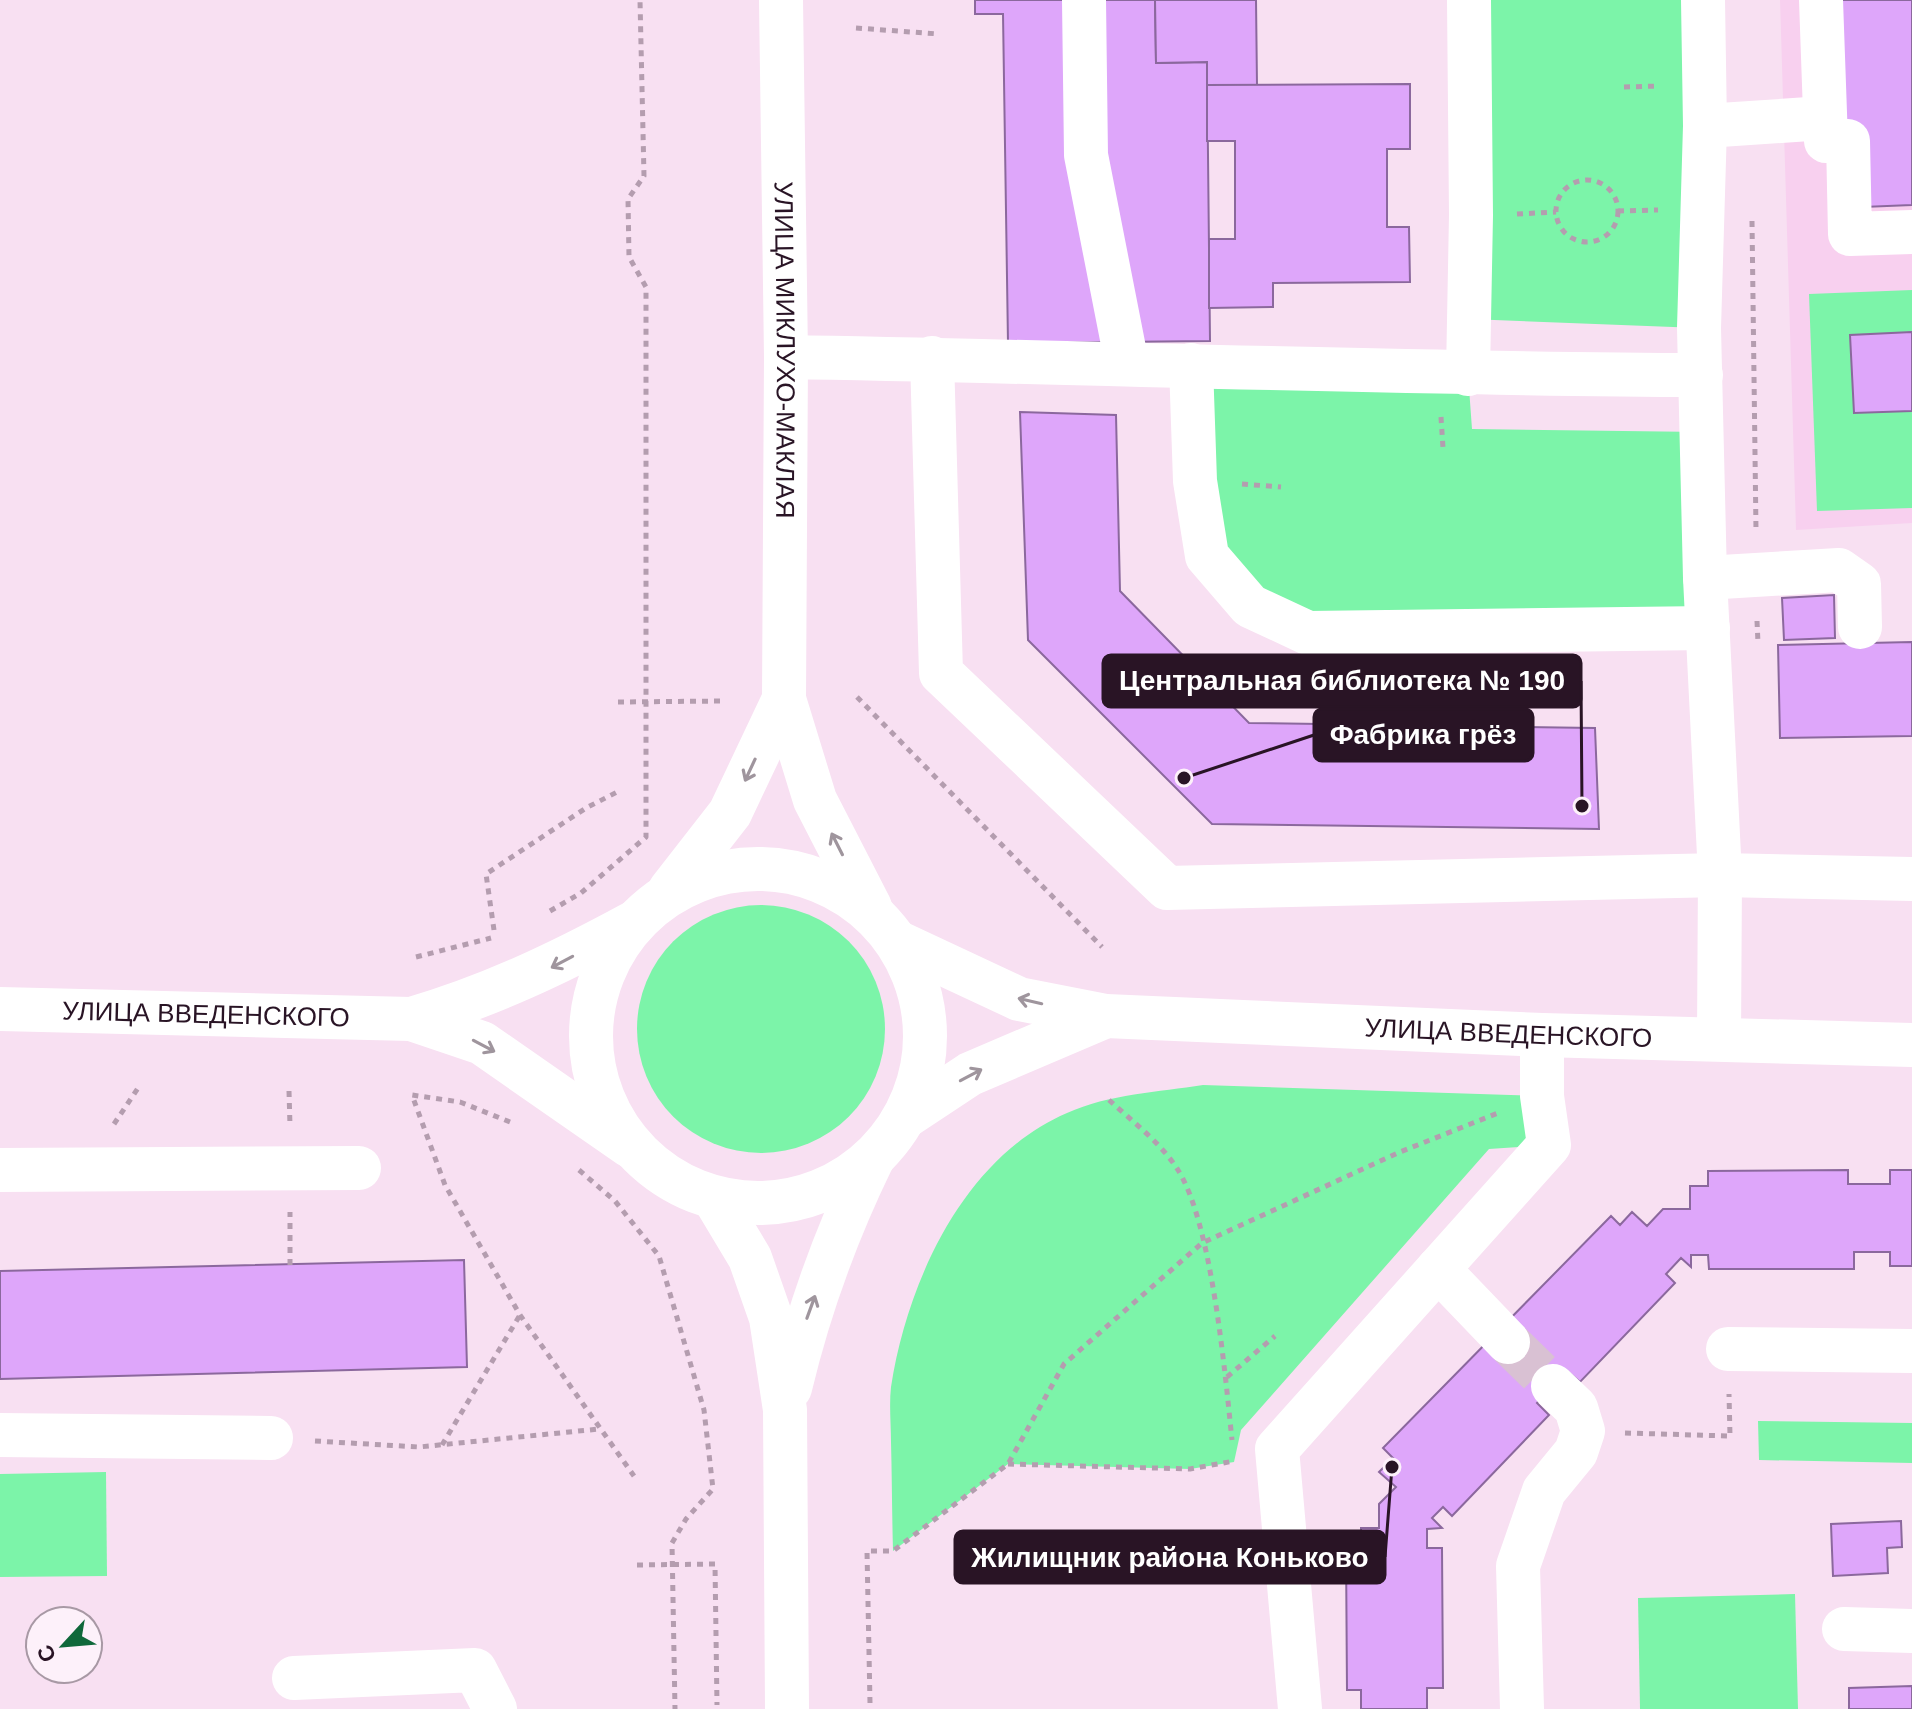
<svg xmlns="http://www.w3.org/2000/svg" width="1912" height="1709" font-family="Helvetica,sans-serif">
  <rect width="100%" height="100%" fill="#f8e0f2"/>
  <!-- built -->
  <path fill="#f8d0ef" d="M 1780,0 L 1912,0 L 1912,523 L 1796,530 Z"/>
  <!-- green -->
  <g fill="#7cf4a9">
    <path d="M 1469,0 L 1703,0 L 1699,328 L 1469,319 Z"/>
    <path d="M 1912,290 L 1912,508 L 1817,511 L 1809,294 Z"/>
    <path d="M 1191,365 L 1468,374 L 1472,429 L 1702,432 L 1708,628 L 1308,633 L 1207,556 Z"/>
    <circle cx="761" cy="1029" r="124"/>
    <path d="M 1203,1085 L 1542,1096 L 1549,1145 L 1489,1149 L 1241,1430 L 1234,1462 L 1190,1469 L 1008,1464 L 893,1551 C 892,1515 892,1478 891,1442 C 891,1424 889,1405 891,1387 C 907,1282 964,1157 1067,1113 C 1109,1094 1159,1092 1203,1085 Z"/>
    <path d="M 1758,1421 L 1912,1423 L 1912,1463 L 1759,1460 Z"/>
    <path d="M 106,1472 L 107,1576 L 0,1577 L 0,1474 Z"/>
    <path d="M 1795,1594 L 1798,1709 L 1640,1709 L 1638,1598 Z"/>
  </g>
  <!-- building -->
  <g fill="#dea6fa" stroke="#8b689d" stroke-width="2">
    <path d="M 975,0 L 1155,0 L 1156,63 L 1207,62 L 1210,341 L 1008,343 L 1003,14 L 975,14 Z"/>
    <path d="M 1155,0 L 1256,0 L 1257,85 L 1207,85 L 1207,62 L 1156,63 Z"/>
    <path d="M 1835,0 L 1912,0 L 1912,205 L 1863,207 L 1839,124 Z"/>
    <path d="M 1410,84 L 1410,149 L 1387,149 L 1387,227 L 1409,227 L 1410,282 L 1273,283 L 1273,307 L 1209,308 L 1209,239 L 1235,239 L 1235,141 L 1207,141 L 1207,85 Z"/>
    <path d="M 1912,332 L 1912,411 L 1854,413 L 1850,335 Z"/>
    <path d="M 1020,412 L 1116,415 L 1120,591 L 1249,723 L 1595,728 L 1599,829 L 1212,824 L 1028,640 Z"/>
    <path d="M 1834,595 L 1835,638 L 1784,640 L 1782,598 Z"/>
    <path d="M 1912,642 L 1912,736 L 1780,738 L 1778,645 Z"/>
    <path d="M 1848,1170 L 1848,1184 L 1890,1184 L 1890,1170 L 1912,1170 L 1912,1266 L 1890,1266 L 1890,1252 L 1854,1252 L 1854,1269 L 1709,1269 L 1708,1255 L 1691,1255 L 1691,1267 L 1681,1258 L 1666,1274 L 1675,1283 L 1580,1382 L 1567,1371 L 1537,1403 L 1549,1415 L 1452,1516 L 1443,1507 L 1432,1518 L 1442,1528 L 1427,1529 L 1427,1548 L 1442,1548 L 1443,1688 L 1427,1688 L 1427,1709 L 1361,1709 L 1361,1690 L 1347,1690 L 1346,1549 L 1362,1548 L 1361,1528 L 1379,1528 L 1379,1504 L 1396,1487 L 1379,1472 L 1393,1458 L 1383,1448 L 1611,1216 L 1620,1225 L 1632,1212 L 1647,1226 L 1663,1209 L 1690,1209 L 1690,1186 L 1708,1186 L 1708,1171 Z"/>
    <path d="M 464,1260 L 467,1367 L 0,1379 L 0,1271 Z"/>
    <path d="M 1901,1521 L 1902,1547 L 1887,1548 L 1888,1573 L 1833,1576 L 1831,1524 Z"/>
    <path d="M 1912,1686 L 1912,1709 L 1849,1709 L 1849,1688 Z"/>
  </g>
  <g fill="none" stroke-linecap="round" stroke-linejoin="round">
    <!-- minor-tunnel -->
    <path stroke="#d9c1d3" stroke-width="44" stroke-dasharray="44 22" stroke-linecap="butt" d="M 1508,1342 L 1553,1386"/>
    <!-- path -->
    <g stroke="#b49daf" stroke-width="5" stroke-dasharray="6 6" stroke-linecap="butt">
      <path d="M 856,28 L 939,34"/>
      <path d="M 1624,87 L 1660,86"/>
      <circle cx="1587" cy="211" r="31"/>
      <path d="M 1618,211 L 1658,210"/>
      <path d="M 1517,214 L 1556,212"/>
      <path d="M 1752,221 L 1756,531"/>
      <path d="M 1441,417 L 1443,448"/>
      <path d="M 1242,484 L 1281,487"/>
      <path d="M 1757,621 L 1758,643"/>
      <path d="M 857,697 L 1102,947"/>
      <path d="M 618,702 L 723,701"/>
      <path d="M 550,911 L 581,893 L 646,837 L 646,287 L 629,257 L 628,199 L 644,176 L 640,0"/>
      <path d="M 494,930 L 486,874 L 586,808 L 621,790"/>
      <path d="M 416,957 L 491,938"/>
      <path d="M 289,1091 L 290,1126"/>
      <path d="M 1109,1100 C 1132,1121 1161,1143 1178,1170 C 1212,1224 1225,1373 1232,1440"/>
      <path d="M 510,1122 L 460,1102 L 412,1095 L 445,1185 L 520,1315 L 634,1476"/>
      <path d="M 114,1124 L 138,1088"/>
      <path d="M 579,1170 L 615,1201 L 659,1256 L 704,1410 L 713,1489 L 686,1519 L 672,1543 L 675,1709"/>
      <path d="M 290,1265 L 290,1212"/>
      <path d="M 1227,1377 L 1275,1336"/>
      <path d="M 1625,1433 L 1730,1436 L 1729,1394"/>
      <path d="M 315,1441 L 419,1447 L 599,1429"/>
      <path d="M 442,1445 L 520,1315"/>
      <path d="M 1008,1464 L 1190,1469 L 1234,1461"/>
      <path d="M 637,1565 L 715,1564 L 717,1705"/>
      <path d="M 870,1703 L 867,1551 L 893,1551 L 1008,1464 L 1064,1364 L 1202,1243 L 1400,1152 L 1498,1113"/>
    </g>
    <!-- minor -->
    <g stroke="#fff" stroke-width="44">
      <path d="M 1084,0 L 1086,155 L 1127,364"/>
      <path d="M 1703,0 L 1705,126 L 1699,328 L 1705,578 L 1720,875 L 1719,1038"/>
      <path d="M 1821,0 L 1826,141 L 1848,141 L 1850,234 L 1912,232"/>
      <path d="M 1705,126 L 1824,118"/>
      <path d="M 786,357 C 1091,362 1396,374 1701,375"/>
      <path d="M 932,358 L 941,673 L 1167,888 L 1720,875 L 1912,879"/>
      <path d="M 1191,365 L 1195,481 L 1207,556 L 1250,606 L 1308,633 L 1708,628"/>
      <path d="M 1468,374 L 1471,215 L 1469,0"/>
      <path d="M 1705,578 L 1839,570 L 1859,584 L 1860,627"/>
      <path id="s1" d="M 897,942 L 1019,999 L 1106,1016 L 1542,1035 L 1912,1045"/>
      <path id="s2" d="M 0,1009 L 411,1019 L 482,1043 L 630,1146"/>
      <path d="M 411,1019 C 490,996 559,963 631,924"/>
      <path d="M 905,1117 L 970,1074 L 1106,1016"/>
      <path d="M 0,1170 L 359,1168"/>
      <path d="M 1438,1269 L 1508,1342"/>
      <path d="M 1728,1349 L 1912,1351"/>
      <path d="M 0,1435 L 271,1438"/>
      <path d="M 1844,1629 L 1912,1631"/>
      <path d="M 294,1678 L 475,1670 L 495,1709"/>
      <path d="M 1300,1709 L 1277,1449 L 1549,1145 L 1542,1096 L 1542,1035"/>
      <path d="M 1522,1709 L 1518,1566 L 1544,1491 L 1576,1452 L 1583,1431 L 1576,1408 L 1553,1386"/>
    </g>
    <!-- major -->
    <g stroke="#fff" stroke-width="44">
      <path id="s3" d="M 781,0 L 786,357 L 784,699 L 815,800 L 870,907"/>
      <circle cx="758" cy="1036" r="167"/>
      <path d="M 670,890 L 730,813 L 784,699"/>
      <path d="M 714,1198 L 750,1258 L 771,1318 L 785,1410 L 787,1709"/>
      <path d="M 790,1388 C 809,1308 836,1234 872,1160"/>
    </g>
  </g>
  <!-- one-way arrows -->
  <defs><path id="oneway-shaft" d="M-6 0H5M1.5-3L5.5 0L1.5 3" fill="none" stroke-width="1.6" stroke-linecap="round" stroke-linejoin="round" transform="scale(2)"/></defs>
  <g stroke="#9f959d">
    <use href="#oneway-shaft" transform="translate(750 770) rotate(115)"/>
    <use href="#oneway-shaft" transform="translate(837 844) rotate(-117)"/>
    <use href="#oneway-shaft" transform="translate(562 962) rotate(152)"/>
    <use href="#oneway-shaft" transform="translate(1030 1001) rotate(-167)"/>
    <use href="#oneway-shaft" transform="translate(484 1046) rotate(28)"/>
    <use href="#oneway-shaft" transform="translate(971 1075) rotate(-28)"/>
    <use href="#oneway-shaft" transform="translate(811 1307) rotate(-70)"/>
  </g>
  <g text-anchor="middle" stroke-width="7" stroke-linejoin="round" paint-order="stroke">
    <!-- street labels -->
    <g font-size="26" fill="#291425" stroke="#fdf1fa">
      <text dy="9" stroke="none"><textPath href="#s3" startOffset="350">УЛИЦА МИКЛУХО-МАКЛАЯ</textPath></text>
      <text dy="9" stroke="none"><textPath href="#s2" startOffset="206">УЛИЦА ВВЕДЕНСКОГО</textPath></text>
      <text dy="9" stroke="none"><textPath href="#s1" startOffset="626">УЛИЦА ВВЕДЕНСКОГО</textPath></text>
    </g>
  </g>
  <!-- callouts -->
  <path fill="none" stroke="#291425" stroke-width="3" d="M1582 806L1581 681M1184 778L1314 735M1392 1467L1385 1557"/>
  <g fill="#291425" stroke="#fdf1fa" stroke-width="3">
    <circle cx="1582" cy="806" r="8"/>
    <circle cx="1184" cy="778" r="8"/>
    <circle cx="1392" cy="1467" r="8"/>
  </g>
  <g fill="#291425" stroke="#291425" stroke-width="3">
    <rect x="1103" y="655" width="478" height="52" rx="8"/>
    <rect x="1314" y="709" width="219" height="52" rx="8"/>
    <rect x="955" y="1531" width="430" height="52" rx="8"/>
  </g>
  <g font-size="28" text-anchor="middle" font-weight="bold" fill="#fff">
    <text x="1342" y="690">Центральная библиотека № 190</text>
    <text x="1423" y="744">Фабрика грёз</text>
    <text x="1170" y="1567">Жилищник района Коньково</text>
  </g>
  <!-- north arrow -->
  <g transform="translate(64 1645) rotate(244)"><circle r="38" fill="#fdf1fa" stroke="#a899a5" stroke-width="2"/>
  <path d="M0-6L14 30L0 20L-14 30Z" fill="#0f683a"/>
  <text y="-12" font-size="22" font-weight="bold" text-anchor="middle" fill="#291425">С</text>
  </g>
</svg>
